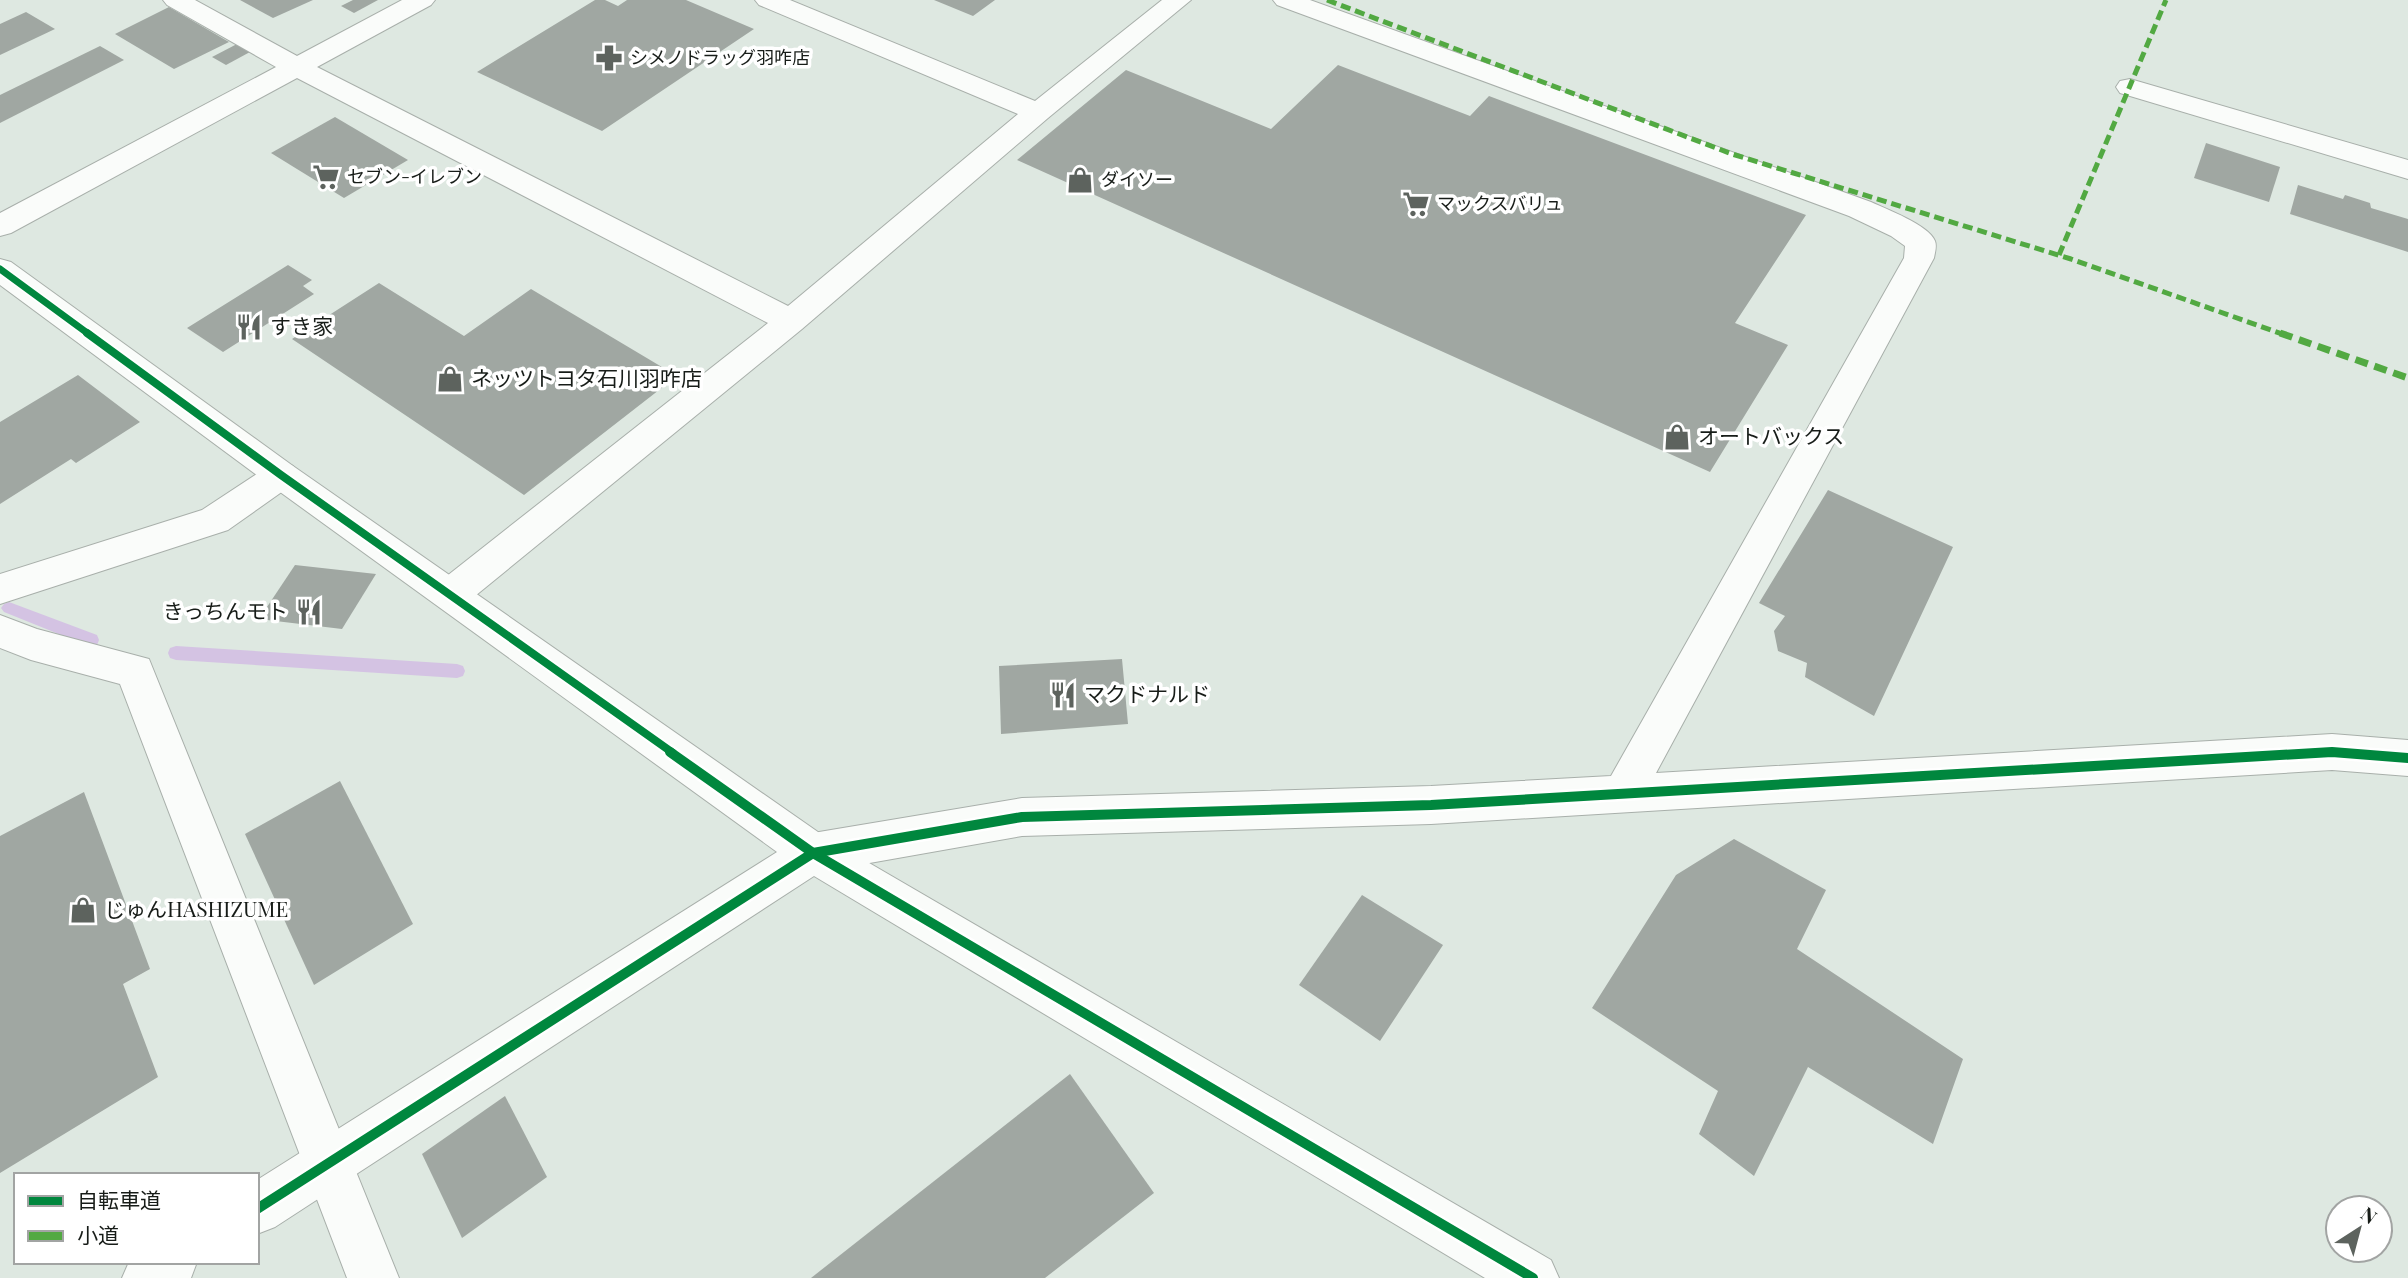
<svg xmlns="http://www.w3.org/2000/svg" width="2408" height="1278" font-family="'Playfair Display','Noto Sans JP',serif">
  <rect width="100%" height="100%" fill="#dee8e1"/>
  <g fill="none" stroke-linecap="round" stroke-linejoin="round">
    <!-- stream -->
    <g fill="#d4c3e3" fill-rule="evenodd">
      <path d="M 9,602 L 97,635 L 99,640 L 97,645 L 91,647 L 4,612 L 1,608 L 4,604 Z"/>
      <path d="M 176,646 L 457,664 L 463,666 L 465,671 L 463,676 L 457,678 L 176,660 L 170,658 L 168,653 L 170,648 Z"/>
    </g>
  </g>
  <!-- building -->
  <g fill="#a0a7a2">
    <path d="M 240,0 L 313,0 L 273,18 Z"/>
    <path d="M 353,0 L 378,0 L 354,13 L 341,6 Z"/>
    <path d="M 595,0 L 605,0 L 618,6 L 627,0 L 686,0 L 754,29 L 602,131 L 477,72 Z"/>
    <path d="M 934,0 L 995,0 L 973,16 Z"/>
    <path d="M 169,7 L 229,42 L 174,69 L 115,34 Z"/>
    <path d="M 26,12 L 55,29 L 0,55 L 0,24 Z"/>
    <path d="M 237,44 L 250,52 L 226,65 L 212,57 Z"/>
    <path d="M 100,46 L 124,60 L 0,123 L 0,95 Z"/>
    <path d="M 1338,65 L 1470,116 L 1489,96 L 1806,215 L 1735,323 L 1788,345 L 1710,472 L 1017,160 L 1126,70 L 1271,129 Z"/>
    <path d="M 335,117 L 408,160 L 344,198 L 271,153 Z"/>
    <path d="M 2206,143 L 2280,167 L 2269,202 L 2194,178 Z"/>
    <path d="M 2298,185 L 2343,199 L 2345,195 L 2370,203 L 2371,208 L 2408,219 L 2408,252 L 2290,214 Z"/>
    <path d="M 288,265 L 312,280 L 303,286 L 314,294 L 223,352 L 187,328 Z"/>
    <path d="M 379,283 L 464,336 L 531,289 L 677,376 L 524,495 L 292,339 Z"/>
    <path d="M 78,375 L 140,422 L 76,463 L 71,459 L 0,504 L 0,422 Z"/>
    <path d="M 1828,490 L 1953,547 L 1874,716 L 1805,677 L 1807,663 L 1778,651 L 1774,631 L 1785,616 L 1759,603 Z"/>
    <path d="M 295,565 L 376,574 L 342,629 L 259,619 Z"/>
    <path d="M 1122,659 L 1128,724 L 1001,734 L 999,666 Z"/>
    <path d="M 340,781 L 413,924 L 314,985 L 245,834 Z"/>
    <path d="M 84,792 L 150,969 L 123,984 L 158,1077 L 0,1173 L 0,836 Z"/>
    <path d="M 1734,839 L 1826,890 L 1797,949 L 1963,1059 L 1933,1144 L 1808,1067 L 1754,1176 L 1699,1134 L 1718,1091 L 1592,1008 L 1676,875 Z"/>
    <path d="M 1362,895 L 1443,945 L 1380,1041 L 1299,985 Z"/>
    <path d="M 1070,1074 L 1154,1193 L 1045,1278 L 811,1278 Z"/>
    <path d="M 505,1096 L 547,1177 L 462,1238 L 422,1154 Z"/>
  </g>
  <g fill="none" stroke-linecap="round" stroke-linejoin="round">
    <!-- street casing -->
    <g stroke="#a8afaa" stroke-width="2">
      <g id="street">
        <path d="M 163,0 L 195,0 L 297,56 L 402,0 L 435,0 L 431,5 L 317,67 L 788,306 L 1018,114 L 759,5 L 755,0 L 790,0 L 1035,101 L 1162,0 L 1191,0 L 1048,118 L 802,329 L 464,605 L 451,609 L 438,605 L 432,594 L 438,583 L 768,323 L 297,78 L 11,233 L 0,236 L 0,213 L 276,67 L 167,5 Z"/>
        <path d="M 1273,0 L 1310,0 L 1871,202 C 1886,209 1929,225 1935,241 C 1937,246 1935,252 1934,258 L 1656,773 L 2332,734 L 2408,740 L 2408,776 L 2332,770 L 1431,824 L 1022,836 L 813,873 L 798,867 L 792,853 L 798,839 L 813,833 L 1022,798 L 1431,786 L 1611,776 L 1904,258 L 1905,246 L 1891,236 L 1849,216 L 1277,5 Z"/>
        <path d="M 2130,79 L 2408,160 L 2408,179 L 2120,93 L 2116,87 L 2120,81 Z"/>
        <path d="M 281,462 L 293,466 L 299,475 L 293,484 L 228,530 L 0,604 L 0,574 L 202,510 L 269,466 Z"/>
        <path d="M 0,615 L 37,629 L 149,659 L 399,1278 L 347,1278 L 120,684 L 31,660 L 0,648 Z"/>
      </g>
    </g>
    <!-- secondary casing -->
    <g stroke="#a8afaa" stroke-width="2">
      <g id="secondary">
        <path d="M 0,259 L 11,262 L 293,466 L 828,839 L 1551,1260 L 1559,1278 L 1485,1278 L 814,876 L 275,1227 L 257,1234 L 257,1180 L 777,852 L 269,484 L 0,285 Z"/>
        <path d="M 129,1262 L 197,1262 L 191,1278 L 122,1278 Z"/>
      </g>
    </g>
    <!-- street -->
    <use href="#street" fill="#fafcfa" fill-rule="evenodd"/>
    <!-- secondary -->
    <use href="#secondary" fill="#fafcfa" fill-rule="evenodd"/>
    <!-- quiet-far1 -->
    <g stroke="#52a942" stroke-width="5" stroke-dasharray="10 5" stroke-linecap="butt">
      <path d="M 1327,0 L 1732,154 L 2071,259 L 2285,335"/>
      <path d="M 2059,255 L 2166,0"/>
    </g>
    <!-- quiet -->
    <path stroke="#52a942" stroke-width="7" stroke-dasharray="13 7" stroke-linecap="butt" d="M 2280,333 L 2408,378"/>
    <!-- cycleway-far2 casing -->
    <g stroke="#fff" stroke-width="10">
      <path id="cycleway-far2" d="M 0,269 L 90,335"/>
    </g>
    <!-- cycleway-far1 casing -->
    <g stroke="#fff" stroke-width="12">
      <g id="cycleway-far1">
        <path d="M 87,333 L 281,475 L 673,753"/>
        <path d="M 2308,753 L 2350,753"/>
      </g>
    </g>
    <!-- cycleway casing -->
    <g stroke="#fff" stroke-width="15">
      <g id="cycleway">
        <path d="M 670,752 L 813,853 L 1533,1278"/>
        <path d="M 257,1209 L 813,853 L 1022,817 L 1431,805 L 2332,752 L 2408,758"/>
      </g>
    </g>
    <!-- cycleway-far2 -->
    <use href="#cycleway-far2" stroke="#00873e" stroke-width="7"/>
    <!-- cycleway-far1 -->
    <use href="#cycleway-far1" stroke="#00873e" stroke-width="8"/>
    <!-- cycleway -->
    <use href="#cycleway" stroke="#00873e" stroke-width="10"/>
  </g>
  <!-- icons -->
  <defs>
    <g id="pharmacy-bare" transform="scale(2.1)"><path d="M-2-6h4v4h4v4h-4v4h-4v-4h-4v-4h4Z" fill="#5d635e" stroke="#fff" stroke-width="2.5" paint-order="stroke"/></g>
    <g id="supermarket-bare" transform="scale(2.1)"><path d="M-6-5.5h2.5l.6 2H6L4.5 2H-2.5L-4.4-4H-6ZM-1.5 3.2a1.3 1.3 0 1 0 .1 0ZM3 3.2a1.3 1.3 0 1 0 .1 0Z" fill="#5d635e" stroke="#fff" stroke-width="2.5" paint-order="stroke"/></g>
    <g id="shop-bare" transform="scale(2.1)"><path d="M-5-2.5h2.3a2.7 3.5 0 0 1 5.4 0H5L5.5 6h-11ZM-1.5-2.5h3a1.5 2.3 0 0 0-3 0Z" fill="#5d635e" stroke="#fff" stroke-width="2.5" paint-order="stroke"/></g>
    <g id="restaurant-bare" transform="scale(2.1)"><path d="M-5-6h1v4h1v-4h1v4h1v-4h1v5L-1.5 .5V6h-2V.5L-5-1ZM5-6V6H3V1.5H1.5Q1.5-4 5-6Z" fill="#5d635e" stroke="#fff" stroke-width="2.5" paint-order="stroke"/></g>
  </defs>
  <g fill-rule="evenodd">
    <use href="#pharmacy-bare" x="609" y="58"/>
    <use href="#supermarket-bare" x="326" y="177"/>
    <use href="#shop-bare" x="1080" y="180"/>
    <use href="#supermarket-bare" x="1416" y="204"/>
    <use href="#restaurant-bare" x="249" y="327"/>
    <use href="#shop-bare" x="450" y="379"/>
    <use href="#shop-bare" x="1677" y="437"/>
    <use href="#restaurant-bare" x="309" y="612"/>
    <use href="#restaurant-bare" x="1063" y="695"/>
    <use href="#shop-bare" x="83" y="910"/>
  </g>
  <g text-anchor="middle" stroke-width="7" stroke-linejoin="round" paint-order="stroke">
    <!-- far-poi labels -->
    <g font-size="18" fill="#171c18" stroke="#fff" text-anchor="start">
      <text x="630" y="64">シメノドラッグ羽咋店</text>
      <text x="347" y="183">セブン-イレブン</text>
      <text x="1101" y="186">ダイソー</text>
      <text x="1437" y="210">マックスバリュ</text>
    </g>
    <!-- poi labels -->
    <g font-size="21" fill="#171c18" stroke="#fff" text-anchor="start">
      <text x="270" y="334">すき家</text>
      <text x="471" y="386">ネッツトヨタ石川羽咋店</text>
      <text x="1698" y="444">オートバックス</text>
      <text x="288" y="619" text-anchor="end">きっちんモト</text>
      <text x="1084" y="702">マクドナルド</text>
      <text x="104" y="917">じゅんHASHIZUME</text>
    </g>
  </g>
  <!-- legend -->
  <rect x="14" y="1173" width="245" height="91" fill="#ffffff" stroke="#a2a4a3" stroke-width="2"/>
  <rect x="28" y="1196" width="35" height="10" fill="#00873e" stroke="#a2a4a3" stroke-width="2"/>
  <text x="77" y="1208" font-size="21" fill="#171c18">自転車道</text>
  <rect x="28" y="1231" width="35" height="10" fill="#52a942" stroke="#a2a4a3" stroke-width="2"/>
  <text x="77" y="1243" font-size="21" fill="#171c18">小道</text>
  <!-- north arrow -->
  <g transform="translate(2359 1229) rotate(36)"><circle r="33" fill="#ffffff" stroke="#a2a4a3" stroke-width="2"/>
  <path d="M0-5L12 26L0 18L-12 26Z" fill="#5d635e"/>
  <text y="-10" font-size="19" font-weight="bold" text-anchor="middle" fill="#171c18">N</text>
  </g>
</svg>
